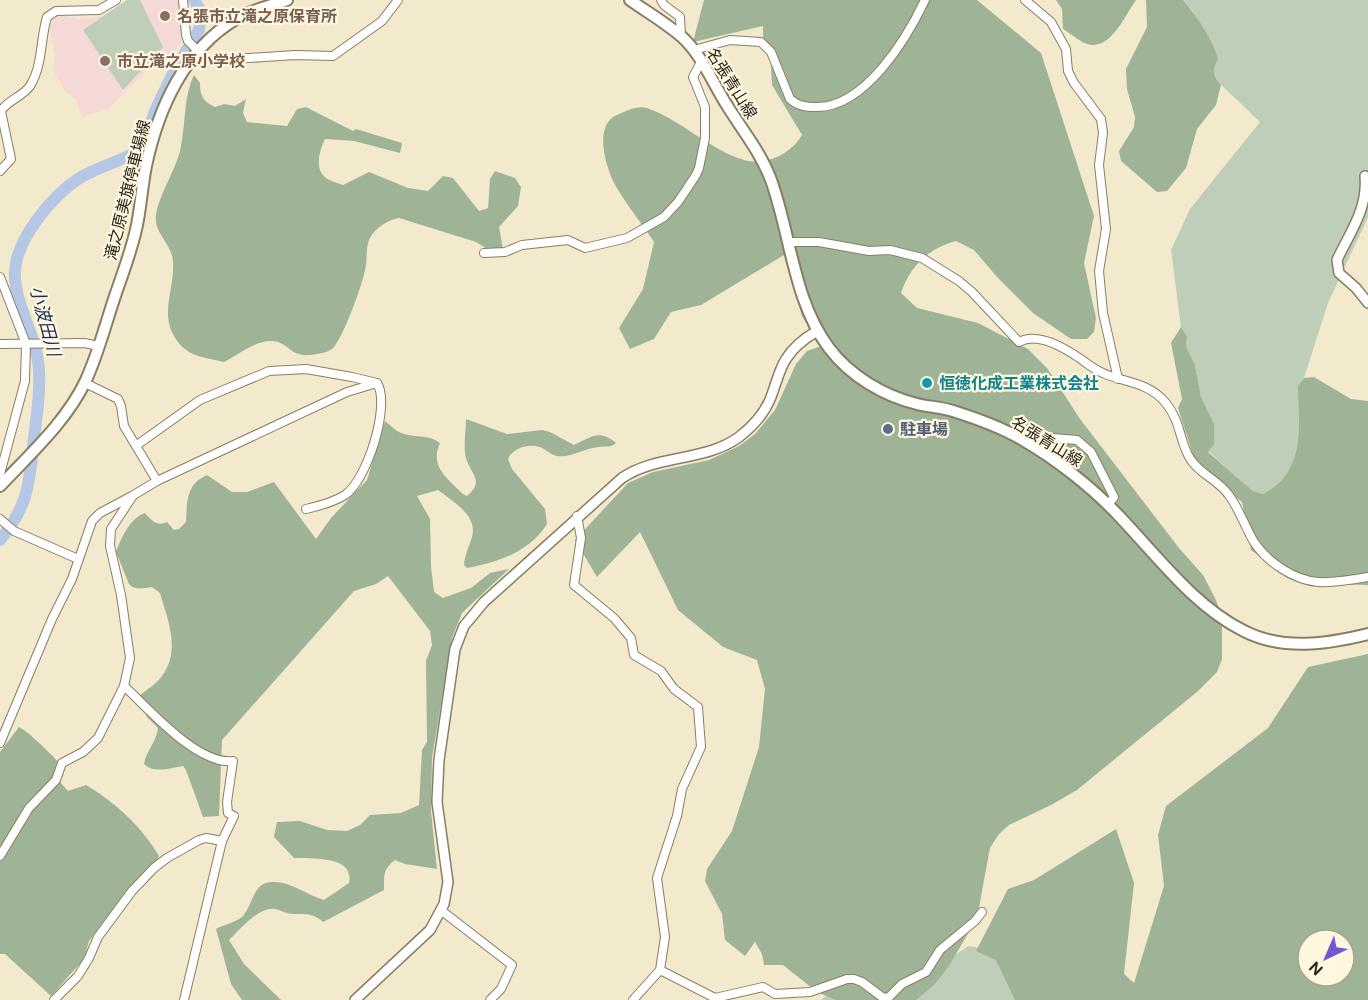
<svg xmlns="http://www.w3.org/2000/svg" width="1368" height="1000" font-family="'DM Sans','Noto Sans JP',sans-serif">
  <rect width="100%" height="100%" fill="#f3eace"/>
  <!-- education -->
  <path fill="#f4d9d6" d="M 127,0 L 180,0 L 183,32 L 182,40 L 167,63 L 158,59 L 109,108 L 82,117 L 76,99 L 65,91 L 53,70 L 55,54 L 50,30 L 51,23 L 55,18 L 60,15 L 79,19 L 103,16 Z"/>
  <!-- green -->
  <g fill="#beceb8">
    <path d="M 127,0 L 140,0 L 163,47 L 123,90 L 83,30 Z"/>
    <path d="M 1183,0 L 1368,0 L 1368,217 L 1328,303 L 1304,378 L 1298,386 C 1298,429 1307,470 1263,494 L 1253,491 L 1208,451 L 1214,424 L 1201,397 L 1195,365 L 1186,346 L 1187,336 L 1181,327 L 1171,250 L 1190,209 L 1260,122 L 1214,78 L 1213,68 L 1193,12 Z"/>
    <path d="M 968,946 C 1009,951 1008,967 1021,1000 L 821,1000 L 832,991 L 944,963 Z"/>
  </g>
  <!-- forest -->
  <g fill="#9fb497" fill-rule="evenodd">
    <path d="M 704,0 L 977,0 L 1041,53 L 1094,216 L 1084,263 L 1096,318 L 1094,332 L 1087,339 L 1071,339 L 1033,313 L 997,277 L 974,250 L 956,241 C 929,248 910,266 901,293 L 917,308 L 978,323 L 1028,349 L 1047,368 L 1080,419 L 1179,548 L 1203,575 L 1216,600 L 1222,617 L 1222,659 L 1217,672 L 1197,692 L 1077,790 L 1051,805 L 1009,825 L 999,834 L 990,848 L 977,918 L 949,966 L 934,985 L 916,1000 L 836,1000 L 817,992 L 783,965 L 764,965 L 762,954 L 755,942 L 745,956 L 725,940 L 722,914 L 705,881 L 707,869 L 732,831 L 759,747 L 765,689 L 757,660 L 723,647 L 678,610 L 640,532 L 597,577 L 575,540 L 628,483 L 653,472 L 709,460 L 739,446 L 755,434 L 775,410 L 796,364 L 807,351 L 821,346 L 802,316 L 784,255 L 701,305 L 671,312 L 654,339 L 630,349 L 619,328 L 643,289 L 654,242 C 641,222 624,202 613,181 C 605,164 594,124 617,115 C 626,111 637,105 647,108 C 681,120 712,151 744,160 C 766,166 791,154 802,135 L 772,85 L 770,49 L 763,37 L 763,26 L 693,42 Z"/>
    <path d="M 1056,0 L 1136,0 C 1125,15 1111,51 1087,44 C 1079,41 1070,33 1063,29 L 1062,9 Z"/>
    <path d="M 1146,0 L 1183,0 C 1197,17 1212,38 1218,59 C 1212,70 1212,76 1221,85 L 1216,105 L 1197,129 L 1186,168 L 1167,191 L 1157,192 L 1121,161 L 1119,151 L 1134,127 L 1135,117 L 1127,89 L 1126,69 L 1147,27 Z"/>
    <path d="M 194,75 L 200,83 C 200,96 203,101 215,107 L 224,104 L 235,106 L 246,99 L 243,113 L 247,122 L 287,126 L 297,109 L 306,107 L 353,131 L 356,129 L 402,143 L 400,153 L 354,141 L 325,139 C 320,149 314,168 325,177 C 329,181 338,183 343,185 L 369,172 L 408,188 L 428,191 L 443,176 L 453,178 L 479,211 L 488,208 L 490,179 L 495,171 L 515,178 L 521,187 L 518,206 L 499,227 L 503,249 L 492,252 L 476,242 L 399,218 C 388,220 375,228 370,238 C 365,247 368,260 365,270 C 362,286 344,335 334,347 C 330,352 322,353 317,354 C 288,360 291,341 270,341 C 255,341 238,355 224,362 C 203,357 186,357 174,336 C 160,312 175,288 173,261 C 172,244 153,232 156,215 C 159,195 175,171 180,151 C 186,126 183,98 194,75 Z"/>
    <path d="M 1181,327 L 1187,336 L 1186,346 L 1195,365 L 1201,397 L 1214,424 L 1214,444 L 1208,452 L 1253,491 L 1263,494 C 1307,470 1298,428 1298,386 L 1304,378 L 1314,377 L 1351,399 L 1368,401 L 1368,585 L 1320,584 L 1287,578 L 1251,550 L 1242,502 L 1197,467 L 1178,408 L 1182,399 L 1171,343 Z"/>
    <path d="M 466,419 L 507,434 L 542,430 L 550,432 L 574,445 C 592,437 599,429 616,443 C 611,448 606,446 599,447 C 585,448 571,458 557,456 C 551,455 545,449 540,447 C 529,443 512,448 508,459 L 512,469 L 545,509 L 547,524 C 531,551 497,563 467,568 L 464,565 C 465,554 469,547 472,537 C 478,515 453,502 438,490 L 417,496 L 430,519 L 431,566 L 434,592 L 443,598 L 471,588 L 490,573 L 509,569 L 462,613 L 452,638 L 432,758 L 431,811 L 437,869 L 405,864 L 395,860 C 383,869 384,875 384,890 L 323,922 C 314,913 304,914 293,914 C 286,914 281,910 275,909 C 258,907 241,929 229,940 L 244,964 L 281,1000 L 242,1000 L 231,984 L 216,929 C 223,925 236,922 242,917 C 254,905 252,880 275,882 C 293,883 307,895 324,900 L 349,883 C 355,855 311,859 294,858 L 274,837 L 277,822 L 300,821 L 327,830 L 347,831 L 360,825 L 370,815 L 401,813 L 419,805 L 422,750 L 427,742 L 426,661 L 432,645 L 430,631 L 388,576 L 376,584 L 354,591 L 222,740 L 219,816 L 203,817 L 186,770 L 183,766 C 170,768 154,774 144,764 C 146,751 157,741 158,728 L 147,717 L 137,698 C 145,690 155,686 162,676 C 181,650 168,621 160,593 L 152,587 C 144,588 135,591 129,584 L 116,552 C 121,538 130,518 145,513 C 151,520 157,527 167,522 L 174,530 L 179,529 L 186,522 C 187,502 186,484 207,475 L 232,492 L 247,492 L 274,482 L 316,539 L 331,518 L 367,480 L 385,421 C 390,425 396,431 401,433 C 414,438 429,434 440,443 C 429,466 448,479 463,494 L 467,496 C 485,481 471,475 466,458 C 463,447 466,431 466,419 Z"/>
    <path d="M 1368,654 L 1368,1000 L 1015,1000 L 996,960 L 976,951 L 1008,889 L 1034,880 L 1116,829 L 1134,883 L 1124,974 L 1134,983 L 1164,886 L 1158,835 L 1166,806 L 1268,728 L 1308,667 ZM 1308,940 L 1344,940 L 1344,976 L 1308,976 Z"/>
    <path d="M 19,727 C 31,733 53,757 65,768 L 60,782 L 68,791 L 86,785 C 115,802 142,827 159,856 L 157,861 L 129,887 L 89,941 L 84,959 L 51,996 L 5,954 L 0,954 L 0,752 Z"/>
  </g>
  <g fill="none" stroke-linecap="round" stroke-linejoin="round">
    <!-- river -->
    <path stroke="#b5c7e4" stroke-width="12" d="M 0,540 C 26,509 29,488 33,448 C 35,423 41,396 39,371 C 38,339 17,310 15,278 C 12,243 53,193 83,176 C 102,166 122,160 141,150 L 155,111 L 174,71 L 199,30 L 201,12 L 194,0"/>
    <!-- minor casing -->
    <g stroke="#877e64" stroke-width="10">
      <g id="minor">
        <path d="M 183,0 L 186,35 L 188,41 L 198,51"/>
        <path d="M 661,0 L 664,5 L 680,17 L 681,36"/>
        <path d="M 1025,0 L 1051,22 L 1066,49 L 1068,71 L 1074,83 L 1101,119 L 1103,133 L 1099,165 L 1106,229 L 1099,271 L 1103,313 L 1118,379"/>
        <path d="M 694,50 L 730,40 L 761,42 L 771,52 L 790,99 C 798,106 806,107 816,107 C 865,108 907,38 925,0"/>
        <path d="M 188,62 L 295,55 L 333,56 L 382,21 L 398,0"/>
        <path d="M 0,171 L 11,159 L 1,111 C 8,100 22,97 30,86 C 43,65 40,40 47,17 L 56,11 L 99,10 L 116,0"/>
        <path d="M 788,242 L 819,242 L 869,251 L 890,250 L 922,258 L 959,281 L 972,292 L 1019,342 C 1040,330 1073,353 1089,365 C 1114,384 1143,377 1165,402 C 1182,422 1179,443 1191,460 C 1200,474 1218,480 1228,494 C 1239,508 1245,527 1254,542 C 1267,562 1294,580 1318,582 C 1334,583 1352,580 1368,577"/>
        <path d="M 484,253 L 505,252 L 522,245 L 568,240 L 585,248 L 627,238 L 664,217 L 678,202 L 696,175 L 699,168 L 705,138 L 705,107 L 693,77 L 701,62"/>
        <path d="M 0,277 L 26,344 L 25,381 L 0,474"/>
        <path d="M 0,344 L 84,343 L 99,346"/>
        <path d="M 85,383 L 118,399 L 121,406 L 124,426 L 157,481"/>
        <path d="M 1021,439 L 1030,436 L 1077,440 L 1091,452 L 1114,497 L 1108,505"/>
        <path d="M 137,445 L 200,400 L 269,371 L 306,369 L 352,377 L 377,383 C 391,405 367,480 345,495 C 334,502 319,506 306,509"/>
        <path d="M 577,516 L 581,538 L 574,585 L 614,618 L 631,638 L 634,655 L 661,671 L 674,689 L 698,707 L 701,747 L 682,789 L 677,816 L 657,878 L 665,937 L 660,970 L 633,1000"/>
        <path d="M 0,519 L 14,531 L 78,559"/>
        <path d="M 124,686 C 149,709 197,765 233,761 L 227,802 L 228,813 L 234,816 L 222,841 L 184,1000"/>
        <path d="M 0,743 L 52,619 L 72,579 L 92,521 L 100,513 L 132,496 L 157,481 L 347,392 L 377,383"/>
        <path d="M 0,856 L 29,808 L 56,780 L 62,763 L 83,752 L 98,738 L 124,686 L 130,658 L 121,595 L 110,546 L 111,529 L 132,497"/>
        <path d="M 442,911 L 512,965 L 501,989 L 490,1000"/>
        <path d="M 660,970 L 715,998 L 763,987 L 775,994 L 810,992 L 847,979 L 854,979 L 862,982 L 882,997 L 888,998 L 902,984 L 926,972 L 940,950 L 975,921 L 982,912"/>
        <path d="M 54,1000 L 78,976 L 89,958 L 98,937 L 132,891 L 154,868 L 167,858 L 199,840 L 206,838 L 222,841"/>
      </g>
    </g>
    <!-- tertiary casing -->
    <g stroke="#877e64" stroke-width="12">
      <g id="tertiary">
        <path d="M 1365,176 C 1368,209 1350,232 1337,260 L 1339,273 L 1356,288 L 1368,303"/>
        <path d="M 355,1000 L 430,930 L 444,904 L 448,882 L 437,802 L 439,760 L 455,649 L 464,626 L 484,602 L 622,478 C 657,454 705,462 739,437 C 752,427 765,413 771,397 C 776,384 779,370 786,359 C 794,346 805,338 817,331"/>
      </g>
    </g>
    <!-- secondary casing -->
    <g stroke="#877e64" stroke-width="14">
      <g id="secondary">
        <path d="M 630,0 C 647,12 666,23 682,37 C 702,55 713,84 728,107 C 743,131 761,153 771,180 C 791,235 793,300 829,348 C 850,376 884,396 917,404 C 928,407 941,407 953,411 C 975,418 1001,427 1021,439 C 1056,459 1093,488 1120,517 C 1158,557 1194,606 1244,631 C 1283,651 1327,644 1368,634"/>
        <path d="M 0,486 C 30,454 67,421 86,380 C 98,354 105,326 114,299 C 122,275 132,250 137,225 C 141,205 142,186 146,166 C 158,109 184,50 236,19 C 251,10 270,6 287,0"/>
      </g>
    </g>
    <!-- minor -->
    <use href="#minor" stroke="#fff" stroke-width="8"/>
    <!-- tertiary -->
    <use href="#tertiary" stroke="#fff" stroke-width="9"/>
    <!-- secondary -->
    <use href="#secondary" stroke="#fff" stroke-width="10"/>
  </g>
  <!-- markers -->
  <g fill="#8d6e63" stroke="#fff7e0" stroke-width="2">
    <circle cx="165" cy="16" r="6"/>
    <circle cx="105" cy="61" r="6"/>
  </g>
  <circle fill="#0f9aa8" stroke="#fff7e0" stroke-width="2" cx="927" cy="383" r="6"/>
  <circle fill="#5c6f8a" stroke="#fff7e0" stroke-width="2" cx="888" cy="429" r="6"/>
  <g text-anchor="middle" stroke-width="4.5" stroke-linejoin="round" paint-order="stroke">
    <!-- education labels -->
    <g font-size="16" font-weight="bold" fill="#785e54" stroke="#fff7e0" text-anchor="start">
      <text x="177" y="22">名張市立滝之原保育所</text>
      <text x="117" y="67">市立滝之原小学校</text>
    </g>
    <!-- street labels -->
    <g font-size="16" fill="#272419" stroke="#fff7e0">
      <text transform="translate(732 83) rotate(58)" y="6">名張青山線</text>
      <text transform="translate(127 190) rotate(-76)" y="6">滝之原美旗停車場線</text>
      <text transform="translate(1047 441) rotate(32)" y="6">名張青山線</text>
    </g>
    <!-- culture labels -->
    <g font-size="16" font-weight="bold" fill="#0d838f" stroke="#fff7e0" text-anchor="start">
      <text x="939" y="389">恒徳化成工業株式会社</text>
    </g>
    <!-- service labels -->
    <g font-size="16" font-weight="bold" fill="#4e5e75" stroke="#fff7e0" text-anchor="start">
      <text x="900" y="435">駐車場</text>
    </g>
    <!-- water labels -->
    <g font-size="18" font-style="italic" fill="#183057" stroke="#fff7e0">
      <text transform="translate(45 321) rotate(75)" y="6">小波田川</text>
    </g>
  </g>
  <!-- north arrow -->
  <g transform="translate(1326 958) rotate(224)"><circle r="28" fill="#fff7e0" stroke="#a9a390" stroke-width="1.5"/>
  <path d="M0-4.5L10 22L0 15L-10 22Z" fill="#7159d3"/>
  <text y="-9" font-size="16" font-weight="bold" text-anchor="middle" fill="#272419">N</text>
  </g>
</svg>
